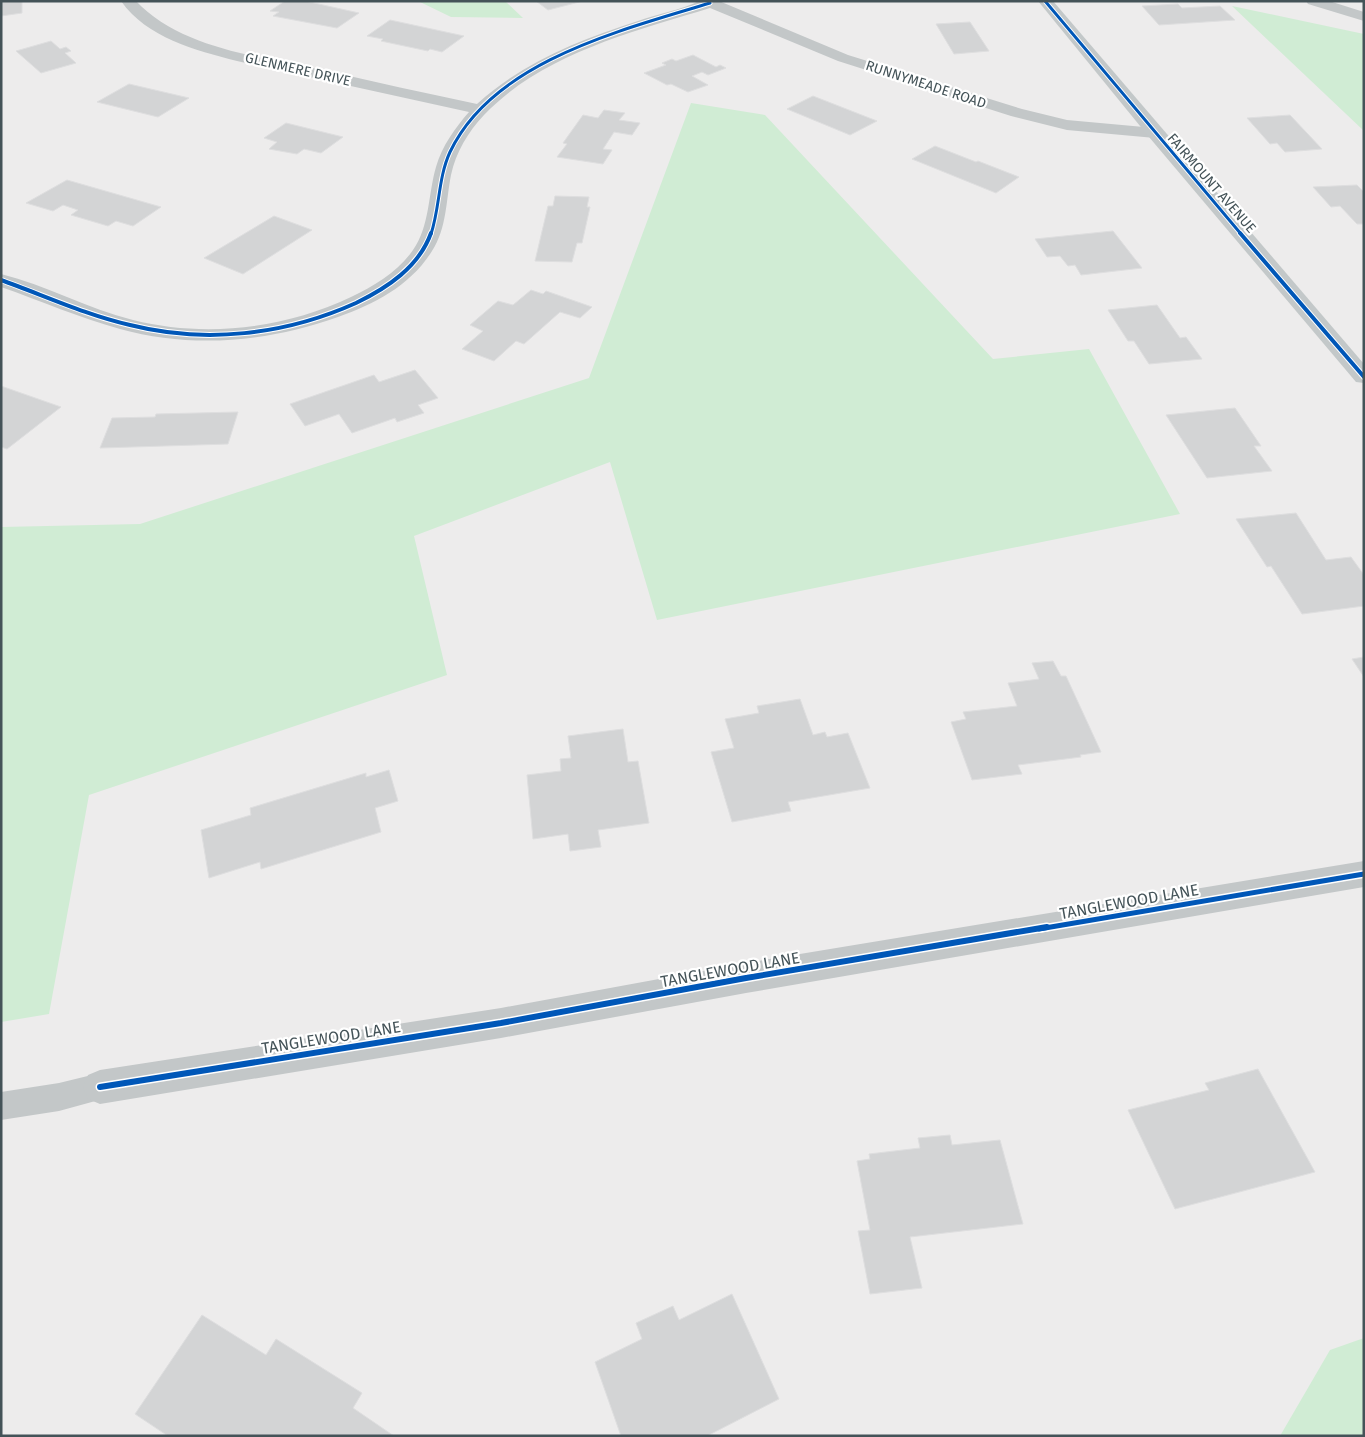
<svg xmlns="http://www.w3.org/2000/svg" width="1365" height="1437" font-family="'Fira Sans',sans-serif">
  <rect width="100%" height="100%" fill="#edecec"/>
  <!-- green -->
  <g fill="#d0ecd4">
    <path d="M 418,1 L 505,1 L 523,18 L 451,17 Z"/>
    <path d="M 1232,6 L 1364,34 L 1364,131 Z"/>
    <path d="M 691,103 L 765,115 L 993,359 L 1089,349 L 1180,514 L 657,620 L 610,462 L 414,536 L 447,675 L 89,795 L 49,1014 L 1,1022 L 1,527 L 140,524 L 589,378 Z"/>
    <path d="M 1364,1338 L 1364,1436 L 1280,1436 L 1330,1350 Z"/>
  </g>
  <!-- building -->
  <g fill="#d3d4d5" stroke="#dededf">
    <path d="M 1,1 L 22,1 L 22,13 L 1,16 Z"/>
    <path d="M 285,1 L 305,1 L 359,13 L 337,28 L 273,16 L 279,12 L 270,11 Z"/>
    <path d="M 536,1 L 583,1 L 548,10 Z"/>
    <path d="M 1178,4 L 1182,8 L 1220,6 L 1235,20 L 1159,25 L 1142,6 Z"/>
    <path d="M 390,20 L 464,36 L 442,52 L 430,49 L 428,51 L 381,41 L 383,39 L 367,36 Z"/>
    <path d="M 970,22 L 989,51 L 954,54 L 936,24 Z"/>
    <path d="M 51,41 L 60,49 L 66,47 L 71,51 L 65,53 L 76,63 L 41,73 L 16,51 Z"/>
    <path d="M 693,55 L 716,67 L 720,65 L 726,68 L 708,75 L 702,72 L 692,76 L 708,85 L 688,92 L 671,84 L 667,85 L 644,73 L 666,65 L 662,63 L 672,59 L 676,61 Z"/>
    <path d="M 129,84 L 189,98 L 158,117 L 97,102 Z"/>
    <path d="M 813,96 L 877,121 L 850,135 L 787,109 Z"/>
    <path d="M 604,110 L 625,113 L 619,120 L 640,123 L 632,135 L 614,132 L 603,149 L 612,150 L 603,164 L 557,157 L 567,144 L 563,143 L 583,115 L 598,118 Z"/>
    <path d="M 1290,115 L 1322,149 L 1285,152 L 1277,143 L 1270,144 L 1247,118 Z"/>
    <path d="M 286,123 L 343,137 L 321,153 L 304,149 L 297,154 L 269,149 L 277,142 L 264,138 Z"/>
    <path d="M 935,146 L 976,162 L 978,161 L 1019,177 L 996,193 L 912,159 Z"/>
    <path d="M 67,180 L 161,207 L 133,226 L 116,221 L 108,226 L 71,215 L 78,210 L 63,205 L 53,211 L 26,203 Z"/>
    <path d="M 1357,185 L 1364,192 L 1364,224 L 1357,224 L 1340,206 L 1331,207 L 1313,187 Z"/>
    <path d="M 555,196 L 589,197 L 587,207 L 590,207 L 582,243 L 577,243 L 572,262 L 535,261 L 548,206 L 553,206 Z"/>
    <path d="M 274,216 L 312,230 L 243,274 L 204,258 Z"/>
    <path d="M 1113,231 L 1142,268 L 1081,275 L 1075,265 L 1068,266 L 1060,256 L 1047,257 L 1035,239 Z"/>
    <path d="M 531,290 L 543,294 L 546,291 L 592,307 L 580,318 L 560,312 L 524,344 L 516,341 L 494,361 L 462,349 L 483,331 L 470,325 L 498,301 L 513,305 Z"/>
    <path d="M 1157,305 L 1180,338 L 1186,337 L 1202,359 L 1149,364 L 1134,341 L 1128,341 L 1108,310 Z"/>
    <path d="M 415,370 L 438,398 L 418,405 L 424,413 L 397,422 L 395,418 L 352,433 L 339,414 L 305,426 L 290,404 L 374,375 L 379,382 Z"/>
    <path d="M 1,386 L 61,407 L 7,449 L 1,447 Z"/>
    <path d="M 1235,408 L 1261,446 L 1254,446 L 1272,471 L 1207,478 L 1166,415 Z"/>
    <path d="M 238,412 L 228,444 L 100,448 L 112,418 L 155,417 L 156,414 Z"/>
    <path d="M 1296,513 L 1326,560 L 1351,557 L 1364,575 L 1364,606 L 1302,614 L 1271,566 L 1267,567 L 1236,519 Z"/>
    <path d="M 1364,657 L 1364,677 L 1352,659 Z"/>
    <path d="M 1053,661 L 1061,676 L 1066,676 L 1101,752 L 1080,755 L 1081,757 L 1018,765 L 1022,774 L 972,780 L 951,722 L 966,719 L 963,712 L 1017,706 L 1008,683 L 1039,679 L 1032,663 Z"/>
    <path d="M 800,699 L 813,735 L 825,732 L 827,737 L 848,733 L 870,788 L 788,802 L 791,811 L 732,822 L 711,752 L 734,748 L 725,719 L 759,713 L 757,706 Z"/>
    <path d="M 623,729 L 628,762 L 638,761 L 649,823 L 598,830 L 601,847 L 570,851 L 568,834 L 533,839 L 527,775 L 561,771 L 560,759 L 571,758 L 568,736 Z"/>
    <path d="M 389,770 L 398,801 L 375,808 L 381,832 L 261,869 L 260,862 L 209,878 L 201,830 L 251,815 L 250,808 L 366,773 L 366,777 Z"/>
    <path d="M 1258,1069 L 1315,1172 L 1175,1209 L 1128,1110 L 1209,1090 L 1205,1083 Z"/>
    <path d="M 950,1135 L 952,1145 L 1000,1140 L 1023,1224 L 910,1237 L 922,1288 L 870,1294 L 858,1231 L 870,1230 L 857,1161 L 870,1159 L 869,1154 L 920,1148 L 918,1138 Z"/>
    <path d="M 732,1294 L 779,1399 L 707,1436 L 621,1436 L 595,1362 L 642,1339 L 636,1323 L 673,1306 L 679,1320 Z"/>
    <path d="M 202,1315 L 266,1355 L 276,1339 L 362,1393 L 353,1408 L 394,1436 L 168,1436 L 135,1414 Z"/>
  </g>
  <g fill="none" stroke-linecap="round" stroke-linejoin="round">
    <!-- service -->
    <path fill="#c3c7c8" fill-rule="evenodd" d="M 100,1073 L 110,1077 L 114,1087 L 110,1097 L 59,1111 L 1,1120 L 1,1092 L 59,1083 Z"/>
    <!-- minor -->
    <g fill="#c3c7c8" fill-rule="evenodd">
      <path d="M 121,1 L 136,1 C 181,49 262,57 323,70 C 374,82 426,93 477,104 C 523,62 579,40 638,21 C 657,14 681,10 699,1 L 719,1 L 848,55 L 1022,109 L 1067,120 L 1155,128 L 1161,129 L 1163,133 L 1161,137 L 1155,138 L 1067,130 L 1011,116 L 838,61 L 710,8 C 632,32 542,54 484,115 C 468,132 456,152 451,175 C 446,200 447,228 432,251 C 411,285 375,304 338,317 C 268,342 193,349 120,329 C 80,318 41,301 1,287 L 1,274 C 46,285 88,309 133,320 C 205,338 284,329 351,297 C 374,286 398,272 413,250 C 430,226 428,194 436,167 C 442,146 455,128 469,112 L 237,61 C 195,50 147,38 121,1 Z"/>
      <path d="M 1306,1 L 1329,1 L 1364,12 L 1364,21 L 1308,4 Z"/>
      <path d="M 1364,861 L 1364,887 L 746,993 L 501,1038 L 100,1104 L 88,1099 L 83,1087 L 88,1075 L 100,1070 L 501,1008 L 746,963 Z"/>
    </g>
    <!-- secondary -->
    <path fill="#c3c8c9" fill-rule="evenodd" d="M 1038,1 L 1053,1 L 1364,364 L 1364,383 L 1356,382 L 1149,137 Z"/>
    <!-- cycleway-far3 casing -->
    <g stroke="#fff" stroke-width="5">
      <g id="cycleway-far3">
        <path d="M 1045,1 L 1241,234"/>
        <path d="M 431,234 C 440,207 438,178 450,152 C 493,61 622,30 710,3"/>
      </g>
    </g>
    <!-- cycleway-far2 casing -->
    <g stroke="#fff" stroke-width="6">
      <g id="cycleway-far2">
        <path d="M 1240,233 L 1364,377"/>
        <path d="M 1,280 C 43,295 86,315 130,325 C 205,344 285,335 356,303 C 387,288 419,267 431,233"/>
      </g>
    </g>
    <!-- cycleway-far1 casing -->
    <g stroke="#fff" stroke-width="8">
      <path id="cycleway-far1" d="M 1039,929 L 1364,874"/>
    </g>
    <!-- cycleway casing -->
    <g stroke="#fff" stroke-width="9">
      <path id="cycleway" d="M 100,1087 L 501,1023 L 746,978 L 1047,927"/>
    </g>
    <!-- cycleway-far3 -->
    <use href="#cycleway-far3" stroke="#0057b8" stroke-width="3"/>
    <!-- cycleway-far2 -->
    <use href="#cycleway-far2" stroke="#0057b8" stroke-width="4"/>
    <!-- cycleway-far1 -->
    <use href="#cycleway-far1" stroke="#0057b8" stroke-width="5"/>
    <!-- cycleway -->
    <use href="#cycleway" stroke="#0057b8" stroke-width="6"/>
  </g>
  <g text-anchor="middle" stroke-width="4.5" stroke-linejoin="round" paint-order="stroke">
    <!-- far-street labels -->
    <g font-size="14" fill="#445358" stroke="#fff">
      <text transform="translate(298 69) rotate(13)" y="5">GLENMERE DRIVE</text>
      <text transform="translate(926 84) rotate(18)" y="5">RUNNYMEADE ROAD</text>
      <text transform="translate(1212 183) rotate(49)" y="5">FAIRMOUNT AVENUE</text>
    </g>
    <!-- street labels -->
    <g font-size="16" fill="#445358" stroke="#fff">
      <text transform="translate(1129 901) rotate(-10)" y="6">TANGLEWOOD LANE</text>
      <text transform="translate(730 969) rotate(-10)" y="6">TANGLEWOOD LANE</text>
      <text transform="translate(331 1037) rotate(-9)" y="6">TANGLEWOOD LANE</text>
    </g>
  </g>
  <!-- border -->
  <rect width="1365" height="1437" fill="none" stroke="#445358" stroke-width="5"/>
</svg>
